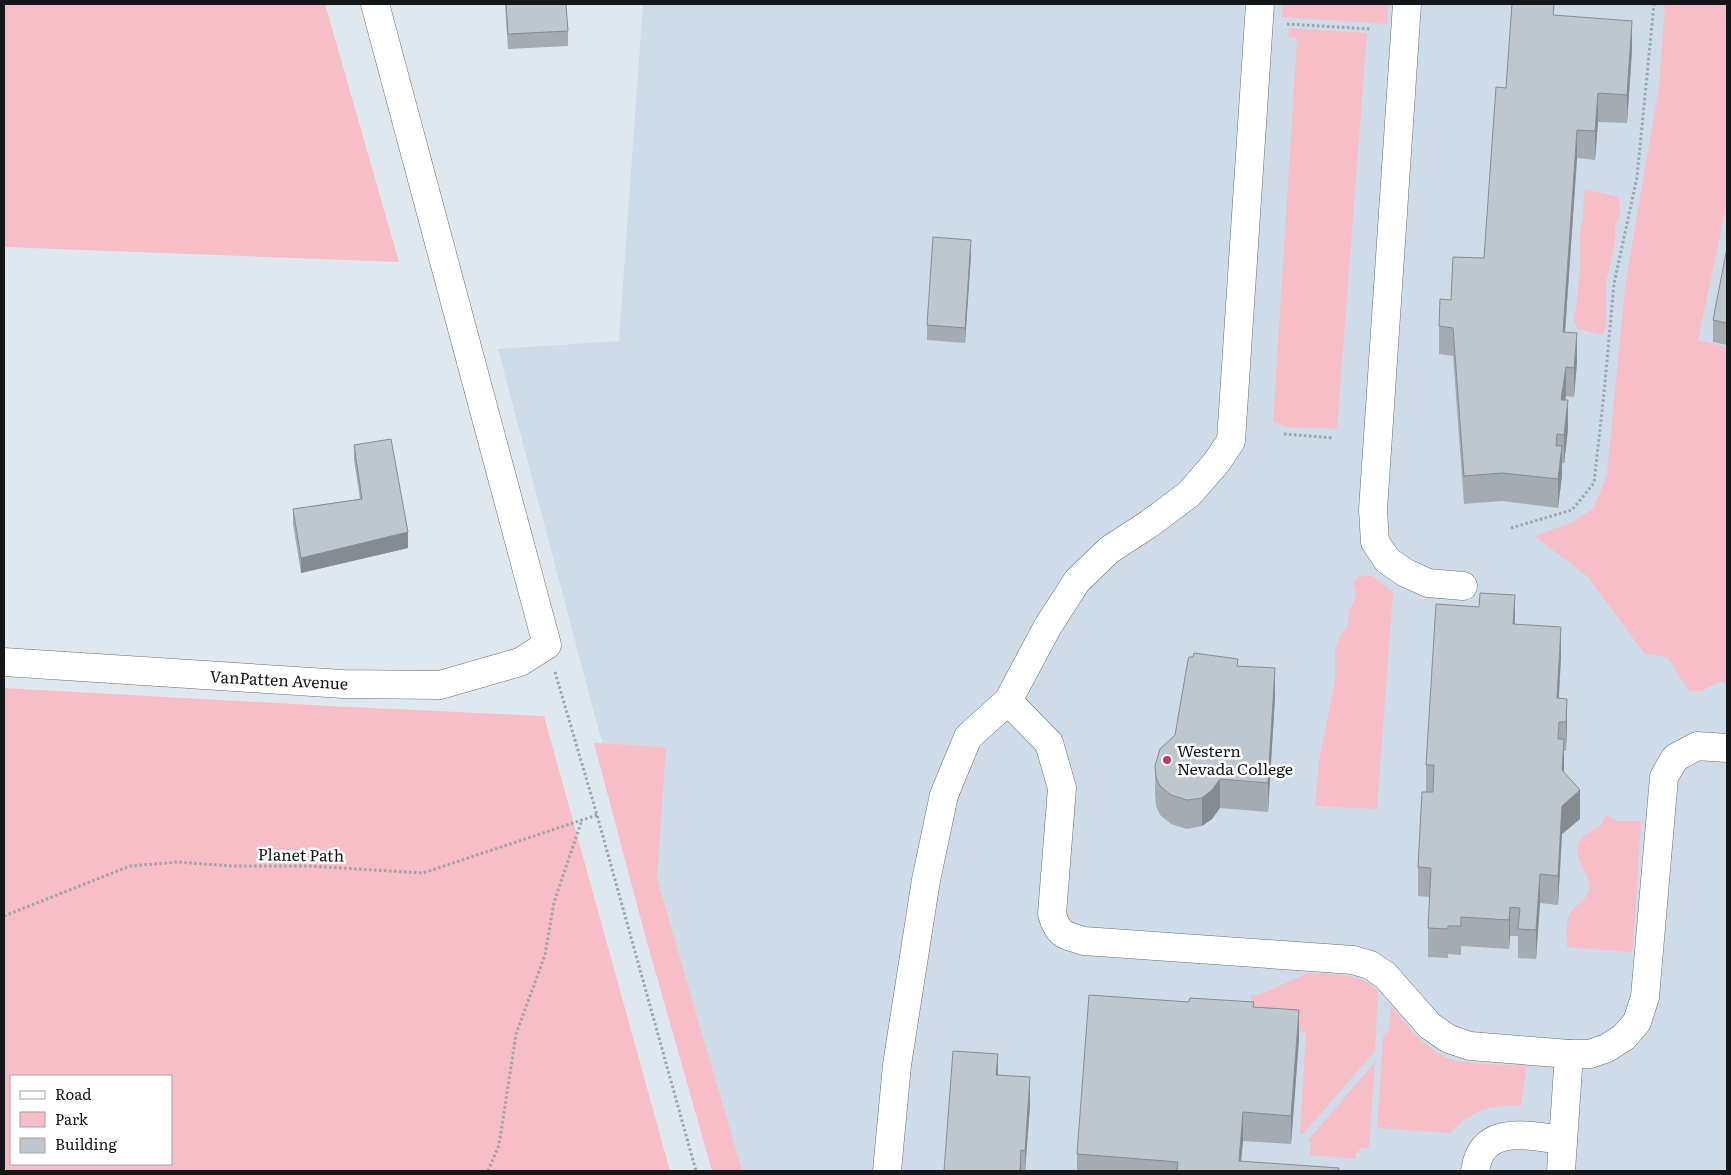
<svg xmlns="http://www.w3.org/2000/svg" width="1731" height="1175" font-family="Literata,serif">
  <rect width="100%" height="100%" fill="#e0e8ef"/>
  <!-- built -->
  <path fill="#cedce9" d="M 643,4 L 1727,4 L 1727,1171 L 715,1171 L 498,349 L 619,341 Z"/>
  <!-- green -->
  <g fill="#f7bec8" fill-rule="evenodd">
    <path d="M 4,4 L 325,4 L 399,262 L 4,247 Z"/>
    <path d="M 1283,4 L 1388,4 L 1387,24 L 1282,17 Z"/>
    <path d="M 1665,4 L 1727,4 L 1727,203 L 1698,340 L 1727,347 L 1727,684 L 1719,682 L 1700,692 L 1688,690 L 1668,658 L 1644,653 L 1587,576 L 1534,536 L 1573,522 L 1594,508 L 1607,474 L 1625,286 L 1659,86 Z"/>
    <path d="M 1289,28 L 1367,33 L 1337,429 L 1286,427 L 1273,422 L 1297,38 L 1288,37 Z"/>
    <path d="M 1584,189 L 1619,197 L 1620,214 L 1615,228 L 1615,243 L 1606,283 L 1606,325 L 1603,335 L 1578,329 L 1573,319 L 1576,308 L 1580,267 L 1580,229 L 1583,219 Z"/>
    <path d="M 1359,576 L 1372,576 L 1393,592 L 1377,809 L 1315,806 L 1319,760 L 1335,680 L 1335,650 L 1340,636 L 1348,626 L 1349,610 L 1354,602 L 1356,593 L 1353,582 Z"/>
    <path d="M 4,688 L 330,706 L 544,716 L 670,1171 L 4,1171 ZM 171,1076 L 171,1164 L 11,1164 L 11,1076 Z"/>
    <path d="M 594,743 L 666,747 L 657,879 L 742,1171 L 712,1171 L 645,935 Z"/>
    <path d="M 1605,815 L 1618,821 L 1641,821 L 1633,949 L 1630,952 L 1567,947 C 1567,937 1565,922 1570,913 C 1576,904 1587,901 1589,889 C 1591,873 1573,860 1578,845 C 1581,833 1597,831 1603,822 C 1604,820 1604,817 1605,815 Z"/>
    <path d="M 1308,973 C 1330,975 1362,972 1378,991 L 1375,1051 L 1302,1135 L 1300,1132 L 1306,1032 L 1265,1028 L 1251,1010 L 1251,995 L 1259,995 Z"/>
    <path d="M 1391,1006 C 1408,1026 1429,1055 1457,1061 C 1479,1065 1504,1064 1527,1066 L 1521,1106 C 1489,1104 1473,1110 1450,1133 L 1377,1128 L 1383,1036 L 1389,1030 Z"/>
    <path d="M 1375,1062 L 1369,1148 L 1361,1148 L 1356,1154 L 1356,1159 L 1310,1155 L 1311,1143 L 1308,1140 Z"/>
  </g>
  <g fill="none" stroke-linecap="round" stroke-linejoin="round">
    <!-- minor casing -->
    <g stroke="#666d73" stroke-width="29">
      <g id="minor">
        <path d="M 1260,4 L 1231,441 L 1216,463 L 1189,494 L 1149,524 L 1109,550 L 1077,581 L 1048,626 L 1008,701 L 1049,743 L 1062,788 L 1052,914 C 1058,935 1064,935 1084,941 L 1353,960 L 1370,965 L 1385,975 L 1430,1026 L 1449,1039 L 1470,1046 L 1569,1054 L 1590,1054 L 1607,1048 L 1624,1037 L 1637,1022 L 1645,997 L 1664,777 L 1675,758 L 1697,746 L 1727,748"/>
        <path d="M 1407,4 L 1373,510 L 1375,542 L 1388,561 L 1406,573 L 1428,583 L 1463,586"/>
        <path d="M 4,662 L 343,684 L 440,685 L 520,662 L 547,645 L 375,4"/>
        <path d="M 887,1171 L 897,1065 L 926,880 L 944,795 L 968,737 L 1008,701"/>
        <path d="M 1475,1171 C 1482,1123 1528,1136 1563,1140"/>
        <path d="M 1561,1171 L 1569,1054"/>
      </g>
    </g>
    <!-- path -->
    <g stroke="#9ea5aa" stroke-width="3" stroke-dasharray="2.5 2.5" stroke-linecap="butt">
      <path d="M 1287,24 L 1370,29"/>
      <path d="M 1284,434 L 1333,438"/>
      <path d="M 1511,528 L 1572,510 L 1594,483 L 1604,393 L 1614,284 L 1637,177 L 1654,4"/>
      <path d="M 555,672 L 597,815 L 696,1171"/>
      <path d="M 4,916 L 130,866 L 178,862 L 232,866 L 309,866 L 423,873 L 597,815"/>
      <path d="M 488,1171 L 499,1145 L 516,1034 L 545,955 L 554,902 L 582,820"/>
    </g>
    <!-- minor -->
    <use href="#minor" stroke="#fff" stroke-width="28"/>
  </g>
  <!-- wall -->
  <g fill="#a4abb1">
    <path d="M 505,4 L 566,4 L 568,31 L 568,46 L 508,49 Z"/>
    <path d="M 1554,15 L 1632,50 L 1627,123 L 1598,122 L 1595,160 L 1577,158 L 1565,332 L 1577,362 L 1574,397 L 1566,396 L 1565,400 L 1568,429 L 1564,464 L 1562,463 L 1562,475 L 1558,508 L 1502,501 L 1464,504 L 1453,356 L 1439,354 L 1439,326 L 1484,258 L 1506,88 Z"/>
    <path d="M 1727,248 L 1727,345 L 1713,342 L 1713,320 Z"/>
    <path d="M 971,255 L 965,343 L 927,340 L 927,325 Z"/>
    <path d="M 354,445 L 408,548 L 301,573 L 293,524 L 293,509 L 360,499 L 354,460 Z"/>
    <path d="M 1515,624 L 1561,656 L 1559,699 L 1567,699 L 1567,728 L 1566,751 L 1564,751 L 1564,771 L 1580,819 L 1562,834 L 1558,905 L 1540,903 L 1536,959 L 1518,958 L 1518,936 L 1510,936 L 1509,949 L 1461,946 L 1461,955 L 1448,954 L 1448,958 L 1428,957 L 1428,928 L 1430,897 L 1418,896 L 1418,867 L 1426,792 L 1426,765 Z"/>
    <path d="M 1238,666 L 1275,697 L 1268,812 L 1220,808 L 1212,819 L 1202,826 L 1187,829 L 1171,824 L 1160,815 L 1156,806 L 1155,795 L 1155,766 L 1175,735 Z"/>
    <path d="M 1254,1007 L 1299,1039 L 1291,1144 L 1243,1141 L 1241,1161 L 1339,1171 L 1077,1171 L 1077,1154 Z"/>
    <path d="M 998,1075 L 1030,1106 L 1025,1171 L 944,1171 Z"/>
  </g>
  <!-- shaded-wall -->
  <g fill="#868b90">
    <path d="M 1632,21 L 1632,50 L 1627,123 L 1627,95 Z"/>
    <path d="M 1598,93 L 1598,122 L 1595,160 L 1595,131 Z"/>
    <path d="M 1577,130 L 1577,158 L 1563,361 L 1563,332 Z"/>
    <path d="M 971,240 L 971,255 L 965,343 L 965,328 Z"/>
    <path d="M 1577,333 L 1577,362 L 1574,397 L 1574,368 Z"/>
    <path d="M 1566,367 L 1566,396 L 1561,429 L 1561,400 Z"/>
    <path d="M 1568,400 L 1568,429 L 1564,464 L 1564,435 Z"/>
    <path d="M 1562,446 L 1562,475 L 1558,508 L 1558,479 Z"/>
    <path d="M 408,532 L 408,548 L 301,573 L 301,558 Z"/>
    <path d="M 1515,595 L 1515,624 L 1513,624 Z"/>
    <path d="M 1561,627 L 1561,656 L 1557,727 L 1557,698 Z"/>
    <path d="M 1275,668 L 1275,697 L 1268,812 L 1268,783 Z"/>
    <path d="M 1567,699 L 1567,728 L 1566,751 L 1566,722 Z"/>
    <path d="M 1564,739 L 1564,768 L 1562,798 L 1562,770 Z"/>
    <path d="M 1220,779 L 1220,808 L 1212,819 L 1202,826 L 1202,798 Z"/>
    <path d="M 1580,790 L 1580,819 L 1562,834 L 1558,905 L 1558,876 L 1562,806 Z"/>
    <path d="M 1540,874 L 1540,903 L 1536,959 L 1536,930 Z"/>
    <path d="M 1510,907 L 1510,936 L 1509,949 L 1509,920 Z"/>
    <path d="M 1299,1010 L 1299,1039 L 1291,1144 L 1291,1116 Z"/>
    <path d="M 998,1054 L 998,1082 L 996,1075 Z"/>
    <path d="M 1030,1077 L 1030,1106 L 1025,1171 L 1025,1151 Z"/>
    <path d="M 1243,1112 L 1243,1141 L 1240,1171 L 1239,1161 Z"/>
    <path d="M 1021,1150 L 1021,1171 L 1020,1171 Z"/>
  </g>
  <!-- building -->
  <g fill="#bfc7ce" stroke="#868b90">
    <path d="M 506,4 L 566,4 L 568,31 L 508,34 Z"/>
    <path d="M 1512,4 L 1554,4 L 1553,15 L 1632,21 L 1627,95 L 1598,93 L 1595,131 L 1577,130 L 1563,332 L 1577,333 L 1574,368 L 1566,367 L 1561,400 L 1568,400 L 1564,435 L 1557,434 L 1556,446 L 1562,446 L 1558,479 L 1502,473 L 1464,476 L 1453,328 L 1439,326 L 1440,299 L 1451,300 L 1453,257 L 1484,258 L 1496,87 L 1506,88 Z"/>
    <path d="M 933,237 L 971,240 L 965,328 L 927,325 Z"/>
    <path d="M 1727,248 L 1727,323 L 1713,320 Z"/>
    <path d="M 391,439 L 408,532 L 301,558 L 293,509 L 362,499 L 354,445 Z"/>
    <path d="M 1480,593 L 1515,595 L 1513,624 L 1561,627 L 1557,698 L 1567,699 L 1566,722 L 1559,722 L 1558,739 L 1564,739 L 1562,770 L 1580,790 L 1562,806 L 1558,876 L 1540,874 L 1536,930 L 1518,929 L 1520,908 L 1510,907 L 1509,920 L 1461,917 L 1461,926 L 1448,926 L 1448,929 L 1428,928 L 1431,868 L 1418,867 L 1422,792 L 1433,792 L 1434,765 L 1426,765 L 1436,604 L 1479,607 Z"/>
    <path d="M 1194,653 L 1238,659 L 1237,666 L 1275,668 L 1268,783 L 1220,779 L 1212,790 L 1202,798 L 1187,800 L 1171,795 L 1160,786 L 1156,777 L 1155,766 L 1160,749 L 1175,735 L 1188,660 L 1189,657 L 1193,657 Z"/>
    <path d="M 1089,995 L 1189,1002 L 1190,998 L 1254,1002 L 1253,1007 L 1299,1010 L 1291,1116 L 1243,1112 L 1239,1161 L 1339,1168 L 1338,1171 L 1177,1171 L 1178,1162 L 1077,1154 Z"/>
    <path d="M 953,1051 L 998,1054 L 996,1075 L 1030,1077 L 1025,1151 L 1021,1150 L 1020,1171 L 944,1171 Z"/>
  </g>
  <!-- markers -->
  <circle fill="#c73965" stroke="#fff" stroke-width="2" cx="1167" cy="760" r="5"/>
  <g text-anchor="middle" stroke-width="5" stroke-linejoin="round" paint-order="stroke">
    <!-- street labels -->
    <g font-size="16" fill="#141719" stroke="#fff">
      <text transform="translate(279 680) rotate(3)" y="6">VanPatten Avenue</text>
      <text transform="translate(301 855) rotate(1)" y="6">Planet Path</text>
    </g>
    <!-- poi labels -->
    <g font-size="16" fill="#141719" stroke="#fff" text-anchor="start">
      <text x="1177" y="757">Western<tspan x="1177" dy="18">Nevada College</tspan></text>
    </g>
  </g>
  <!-- border -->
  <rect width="1731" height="1175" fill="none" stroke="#141719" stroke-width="10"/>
  <!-- legend -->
  <rect x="10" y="1075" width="162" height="90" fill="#ffffff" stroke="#a1a2a3"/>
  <rect x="20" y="1091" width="25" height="8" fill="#ffffff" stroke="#a1a2a3"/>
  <text x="55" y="1100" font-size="15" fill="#141719">Road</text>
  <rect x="20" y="1112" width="25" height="15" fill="#f7bec8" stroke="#a1a2a3"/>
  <text x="55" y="1125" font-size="15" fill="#141719">Park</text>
  <rect x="20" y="1138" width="25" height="15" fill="#bfc7ce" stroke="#a1a2a3"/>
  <text x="55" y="1150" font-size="15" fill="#141719">Building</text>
</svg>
